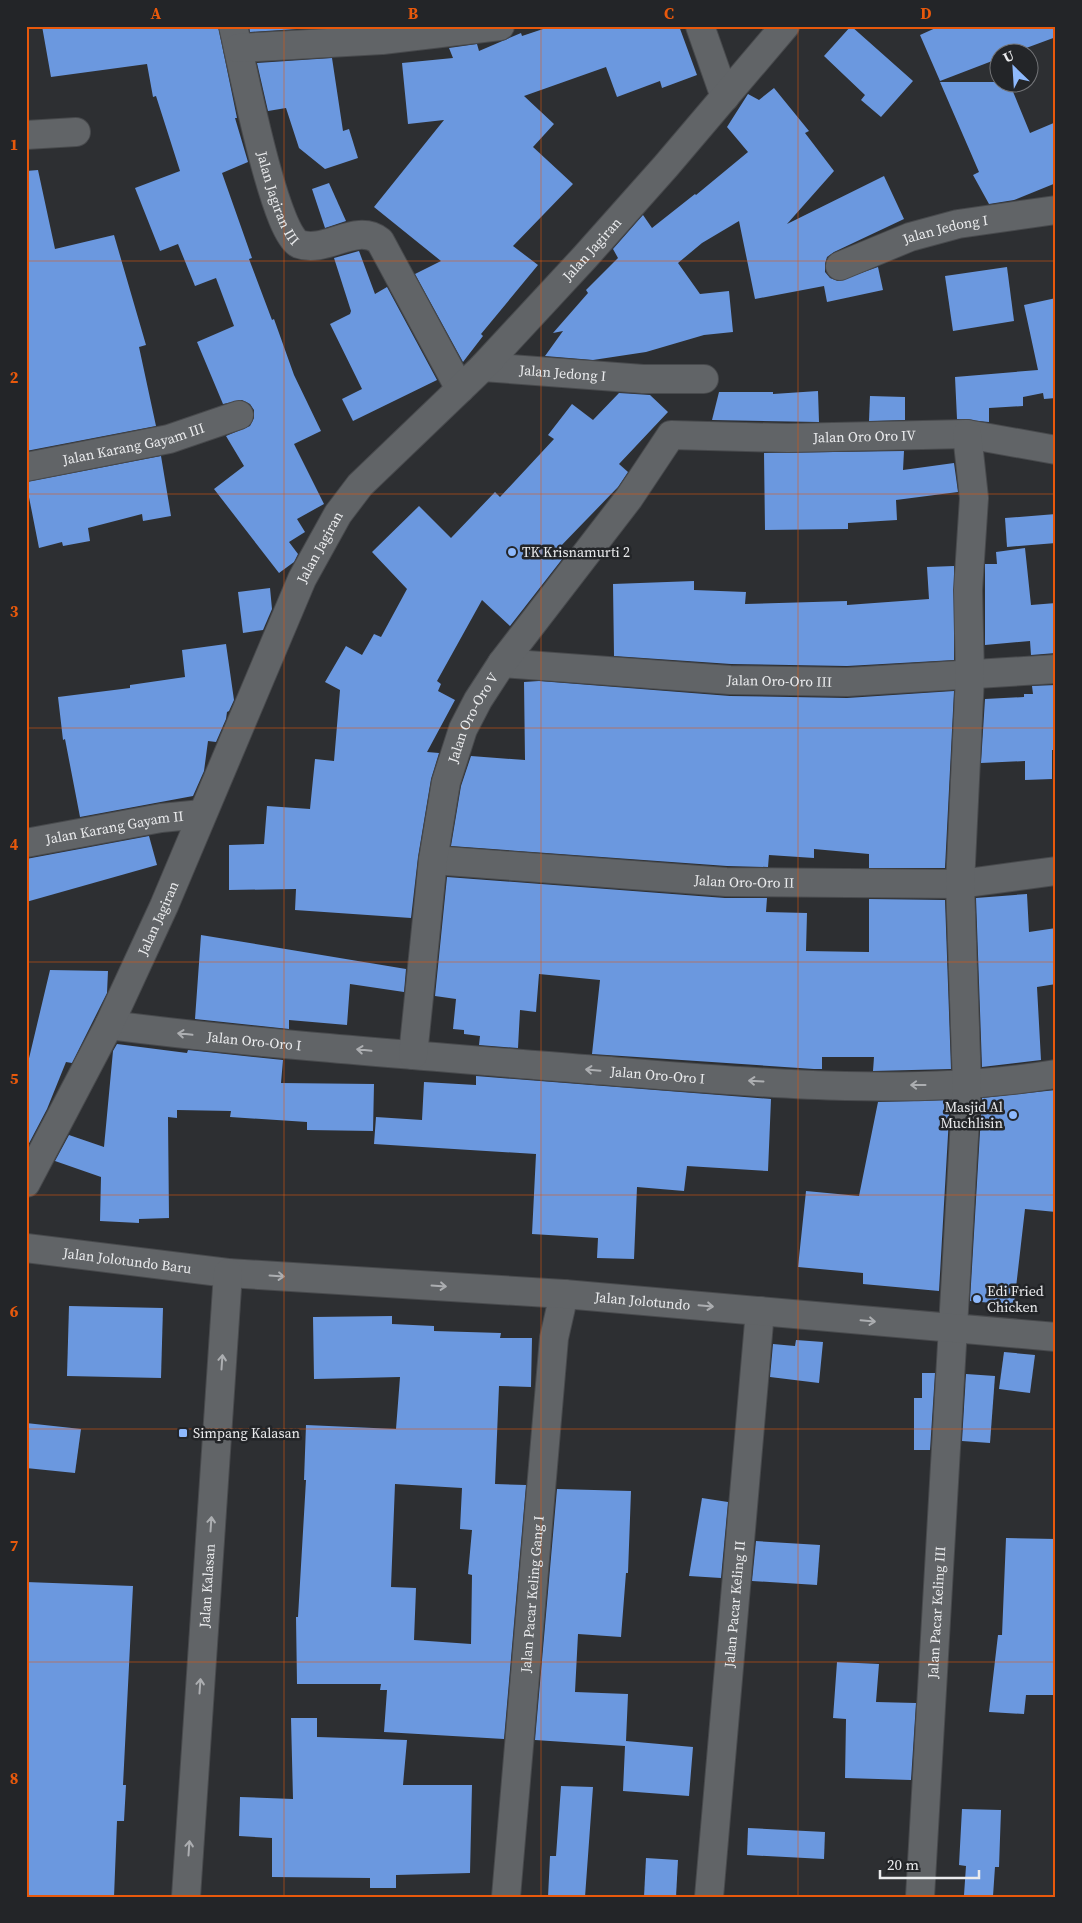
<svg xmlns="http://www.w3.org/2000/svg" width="1082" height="1923" font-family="'Source Serif 4',serif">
  <rect width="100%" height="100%" fill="#2d2f32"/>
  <!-- building -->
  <g fill="#6b98df" fill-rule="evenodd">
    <path d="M 42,26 L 218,26 L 237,118 L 235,118 L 248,162 L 222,173 L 252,258 L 249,259 L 272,320 L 274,319 L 294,375 L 321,431 L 294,444 L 324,504 L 297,519 L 305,532 L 289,542 L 298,554 L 294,562 L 279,573 L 214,489 L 244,466 L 226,436 L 250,426 L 254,418 L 254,410 L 250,404 L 242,400 L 223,404 L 197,342 L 234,326 L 216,278 L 195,286 L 178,244 L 160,251 L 135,188 L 180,171 L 156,96 L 153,97 L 147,64 L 51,77 Z"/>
    <path d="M 249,26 L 327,26 L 328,27 L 250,32 Z"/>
    <path d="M 552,26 L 679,26 L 697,75 L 662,88 L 660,81 L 617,97 L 606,67 L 524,96 L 554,124 L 533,147 L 573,184 L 513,246 L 538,265 L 481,334 L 483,336 L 463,362 L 415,274 L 441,261 L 374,207 L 444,120 L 408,124 L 402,63 L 453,58 L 449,48 L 477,44 L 479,51 L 521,33 L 522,36 Z"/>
    <path d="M 851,26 L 913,81 L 881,117 L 861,100 L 865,95 L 824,56 Z"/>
    <path d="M 940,26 L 1056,26 L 1056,37 L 1015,52 L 1000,52 L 1000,58 L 940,81 L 920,35 Z"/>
    <path d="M 332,58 L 343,131 L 349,129 L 358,158 L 325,169 L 299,148 L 286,108 L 268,111 L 257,63 Z"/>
    <path d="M 940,82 L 1009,82 L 1030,133 L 1056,122 L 1056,183 L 1014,200 L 989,204 L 973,175 L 979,172 Z"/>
    <path d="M 774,88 L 809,131 L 805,133 L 834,171 L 787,224 L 884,176 L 904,219 L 834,252 L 827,257 L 825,264 L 825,272 L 830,278 L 838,281 L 878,267 L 883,290 L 827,302 L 824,286 L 755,299 L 739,221 L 702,243 L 678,263 L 700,294 L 729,291 L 733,332 L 704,335 L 646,352 L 593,360 L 545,356 L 563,331 L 553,333 L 588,293 L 586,290 L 618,258 L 613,249 L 643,215 L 652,228 L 695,194 L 696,195 L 748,152 L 727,127 L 748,94 L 759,100 Z"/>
    <path d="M 38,170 L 55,249 L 114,235 L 146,345 L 139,347 L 156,426 L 26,451 L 26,171 Z"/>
    <path d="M 329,183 L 346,221 L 325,228 L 312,189 Z"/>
    <path d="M 359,251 L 375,294 L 387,287 L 437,380 L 353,421 L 342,399 L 362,389 L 330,324 L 350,314 L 351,311 L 334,258 Z"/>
    <path d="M 1007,267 L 1014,321 L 953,331 L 945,276 Z"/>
    <path d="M 1056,298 L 1056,398 L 1044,399 L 1043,393 L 1023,397 L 1023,406 L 989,408 L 989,422 L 957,419 L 955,377 L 1038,370 L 1024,305 Z"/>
    <path d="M 818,391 L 819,422 L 712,420 L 719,392 L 773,392 L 773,394 Z"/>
    <path d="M 619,393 L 650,395 L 668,412 L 619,464 L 628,472 L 618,487 L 556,551 L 563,558 L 510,626 L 482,600 L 437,681 L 441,684 L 438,691 L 455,700 L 427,752 L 439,753 L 431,779 L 418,857 L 411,918 L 295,910 L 296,889 L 229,890 L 229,845 L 264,844 L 267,806 L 310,809 L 315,759 L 334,761 L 340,690 L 325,682 L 346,646 L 362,655 L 374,634 L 381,637 L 407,589 L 372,552 L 419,506 L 451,538 L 495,492 L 500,497 L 554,439 L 548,435 L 572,404 L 593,420 Z"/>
    <path d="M 870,396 L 905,397 L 905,420 L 869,421 Z"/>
    <path d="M 904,451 L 903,470 L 954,463 L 958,492 L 896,500 L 897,520 L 848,523 L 848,529 L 765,530 L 764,453 Z"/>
    <path d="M 161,456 L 171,516 L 143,521 L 142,514 L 88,528 L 90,541 L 63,546 L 62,542 L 39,548 L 26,482 Z"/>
    <path d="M 1056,514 L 1056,543 L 1007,547 L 1005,518 Z"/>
    <path d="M 1025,548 L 1031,605 L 1056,603 L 1056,653 L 1031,655 L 1030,641 L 985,645 L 985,564 L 997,564 L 996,552 Z"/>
    <path d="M 954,566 L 954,660 L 847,666 L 731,664 L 614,656 L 613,584 L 694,581 L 694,590 L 746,592 L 745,604 L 847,601 L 847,605 L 929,599 L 927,567 Z"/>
    <path d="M 270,588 L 272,609 L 263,630 L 243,633 L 238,592 Z"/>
    <path d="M 226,644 L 234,700 L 229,711 L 227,712 L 226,719 L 216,742 L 208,741 L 204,771 L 193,796 L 80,817 L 65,739 L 63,740 L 58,697 L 130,688 L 130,685 L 185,677 L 182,650 Z"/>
    <path d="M 539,681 L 730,696 L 847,698 L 954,691 L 945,868 L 869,868 L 869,854 L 814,849 L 814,858 L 769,855 L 768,867 L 727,866 L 451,846 L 461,786 L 471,756 L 525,760 L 524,682 Z"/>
    <path d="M 1056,685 L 1056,750 L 1052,750 L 1052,779 L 1025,780 L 1025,761 L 981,763 L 985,699 L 1024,697 L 1024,694 L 1033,694 L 1032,686 Z"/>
    <path d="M 149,836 L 157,865 L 26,902 L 26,859 Z"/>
    <path d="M 447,877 L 725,898 L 767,898 L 766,912 L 807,913 L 806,951 L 869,952 L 869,899 L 945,900 L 951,1069 L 873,1071 L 874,1057 L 822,1057 L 822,1069 L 814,1069 L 592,1054 L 600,980 L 539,974 L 536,1012 L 520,1010 L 518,1048 L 479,1045 L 480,1036 L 464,1034 L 464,1030 L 453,1029 L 456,999 L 435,996 Z"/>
    <path d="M 1027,894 L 1029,932 L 1056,928 L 1056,984 L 1037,987 L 1041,1060 L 982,1067 L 976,898 Z"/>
    <path d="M 201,935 L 406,969 L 404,992 L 350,984 L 347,1025 L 289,1020 L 289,1029 L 195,1019 Z"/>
    <path d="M 50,970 L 108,971 L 107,993 L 72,1063 L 66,1062 L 47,1109 L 26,1149 L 26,1071 Z"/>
    <path d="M 117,1044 L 187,1053 L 188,1050 L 283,1060 L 281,1083 L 374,1084 L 373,1131 L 307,1130 L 307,1122 L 230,1117 L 231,1111 L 177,1110 L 177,1118 L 168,1117 L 169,1218 L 139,1219 L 139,1223 L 100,1221 L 101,1177 L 55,1161 L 69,1135 L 104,1147 L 113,1051 Z"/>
    <path d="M 476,1076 L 771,1099 L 768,1171 L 687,1166 L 684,1191 L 637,1187 L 634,1259 L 597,1258 L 598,1238 L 532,1234 L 536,1154 L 374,1144 L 376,1117 L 422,1120 L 424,1082 L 476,1085 Z"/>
    <path d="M 1056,1090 L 1056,1212 L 1025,1209 L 1014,1305 L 970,1301 L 982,1098 Z"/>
    <path d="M 950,1100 L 939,1291 L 863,1284 L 863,1273 L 798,1267 L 806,1191 L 859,1196 L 878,1102 Z"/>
    <path d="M 69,1306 L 163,1308 L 161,1378 L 67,1376 Z"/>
    <path d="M 392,1316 L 392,1324 L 434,1326 L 434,1331 L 501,1333 L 500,1338 L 532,1338 L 531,1387 L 499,1386 L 495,1484 L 526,1485 L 504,1739 L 384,1732 L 387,1690 L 380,1690 L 381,1684 L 297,1684 L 296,1617 L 298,1617 L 306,1480 L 304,1480 L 306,1425 L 396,1429 L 400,1377 L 314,1379 L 313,1317 ZM 395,1484 L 462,1488 L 460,1529 L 472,1530 L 468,1574 L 472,1575 L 471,1644 L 414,1640 L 416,1588 L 391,1587 Z"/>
    <path d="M 796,1340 L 823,1342 L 819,1383 L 770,1377 L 773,1344 L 795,1346 Z"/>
    <path d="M 1004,1352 L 1035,1355 L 1030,1393 L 999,1389 Z"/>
    <path d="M 922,1373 L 935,1373 L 930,1450 L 914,1450 L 914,1398 L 922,1398 Z"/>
    <path d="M 966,1374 L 995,1376 L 990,1443 L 962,1441 Z"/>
    <path d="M 26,1423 L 81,1429 L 75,1473 L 26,1468 Z"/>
    <path d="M 557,1489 L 631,1491 L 628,1573 L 626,1573 L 621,1637 L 578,1634 L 575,1692 L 628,1694 L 626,1741 L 693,1747 L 689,1796 L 623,1791 L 625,1746 L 535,1740 Z"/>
    <path d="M 702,1498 L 728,1502 L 721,1578 L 689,1576 Z"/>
    <path d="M 1006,1538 L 1056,1539 L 1056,1695 L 1026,1695 L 1024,1714 L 989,1712 L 998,1635 L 1002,1635 Z"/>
    <path d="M 756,1541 L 820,1545 L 817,1585 L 752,1581 Z"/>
    <path d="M 26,1582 L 133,1586 L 123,1785 L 126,1785 L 124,1821 L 117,1821 L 114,1897 L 26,1897 Z"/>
    <path d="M 837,1662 L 879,1664 L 876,1702 L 916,1703 L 911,1780 L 845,1778 L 846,1719 L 833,1718 Z"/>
    <path d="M 291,1718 L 317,1718 L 317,1737 L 407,1740 L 403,1785 L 472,1785 L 470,1873 L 396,1875 L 396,1888 L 370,1888 L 370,1878 L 272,1877 L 272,1838 L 239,1836 L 240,1797 L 293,1799 Z"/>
    <path d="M 561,1786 L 593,1787 L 585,1897 L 548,1897 L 550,1856 L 556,1856 Z"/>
    <path d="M 962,1809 L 1001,1810 L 999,1867 L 995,1867 L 993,1896 L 964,1895 L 966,1866 L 959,1865 Z"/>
    <path d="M 748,1828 L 825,1832 L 824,1859 L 747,1855 Z"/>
    <path d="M 646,1858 L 678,1860 L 676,1897 L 644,1897 Z"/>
  </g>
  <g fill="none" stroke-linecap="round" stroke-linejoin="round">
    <!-- street casing -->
    <g stroke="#484a4d" stroke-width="30">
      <g id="street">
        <path id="s1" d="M 233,26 C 241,59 274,233 299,244 C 326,254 356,222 380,241 L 460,389"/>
        <path d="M 700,26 L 725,97"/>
        <path d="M 238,48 L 382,40 L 500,26"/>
        <path d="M 26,135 L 76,132"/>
        <path id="s2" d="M 840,266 L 910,237 L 958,224 L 1056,210"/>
        <path id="s3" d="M 483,367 L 643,379 L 704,379"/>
        <path id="s4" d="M 26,467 L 169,439 L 239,415"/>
        <path id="s5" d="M 502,663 L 730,680 L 847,682 L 1056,669"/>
        <path id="s6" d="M 26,843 L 161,818 L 202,814"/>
        <path id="s7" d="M 433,860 L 726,882 L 960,884 L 1056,871"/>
        <path id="s8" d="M 109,1025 C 267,1045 426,1056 584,1069 C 737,1081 904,1099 1056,1074"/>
        <path id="s9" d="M 413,1055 L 433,860 L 446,782 L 463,729 L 478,700 L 502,663 L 629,498 L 671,435 L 788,438 L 967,434 L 1056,450"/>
        <path id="s10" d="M 506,1897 L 554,1338 L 564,1294"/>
        <path id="s11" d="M 709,1897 L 760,1311"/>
        <path id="s12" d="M 920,1897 L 967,1085 L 960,884 L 970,676 L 968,590 L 974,498 L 967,434"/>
      </g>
    </g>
    <!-- secondary casing -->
    <g stroke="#484a4d" stroke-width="30">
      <g id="secondary">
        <path id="s13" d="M 26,1183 L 109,1025 L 164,906 L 302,579 L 338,514 L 360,485 L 483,367 L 585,257 L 666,166 L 785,26"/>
        <path id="s14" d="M 26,1248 L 228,1273 L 564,1294 L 1056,1337"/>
        <path id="s15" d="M 186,1897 L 228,1273"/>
      </g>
    </g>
    <!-- street -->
    <use href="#street" stroke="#616467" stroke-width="28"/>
    <!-- secondary -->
    <use href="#secondary" stroke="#616467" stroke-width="28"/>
  </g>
  <!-- one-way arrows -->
  <defs><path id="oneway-shaft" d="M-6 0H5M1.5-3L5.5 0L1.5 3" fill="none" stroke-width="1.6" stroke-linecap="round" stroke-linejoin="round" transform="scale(1.25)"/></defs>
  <g stroke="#acaeb1">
    <use href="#oneway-shaft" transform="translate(185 1034) rotate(-174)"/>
    <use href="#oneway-shaft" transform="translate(364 1050) rotate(-174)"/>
    <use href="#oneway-shaft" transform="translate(593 1070) rotate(-175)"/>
    <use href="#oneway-shaft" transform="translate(756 1081) rotate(-177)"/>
    <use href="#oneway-shaft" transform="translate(918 1085) rotate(-180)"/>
    <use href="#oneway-shaft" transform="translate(277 1276) rotate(4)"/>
    <use href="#oneway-shaft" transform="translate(439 1286) rotate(4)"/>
    <use href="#oneway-shaft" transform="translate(706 1306) rotate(5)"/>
    <use href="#oneway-shaft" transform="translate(868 1321) rotate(5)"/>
    <use href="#oneway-shaft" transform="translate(222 1362) rotate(-86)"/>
    <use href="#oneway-shaft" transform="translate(211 1524) rotate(-86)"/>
    <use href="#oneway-shaft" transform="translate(200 1686) rotate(-86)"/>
    <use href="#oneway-shaft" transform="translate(189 1848) rotate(-86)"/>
  </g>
  <!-- grid -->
  <path fill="none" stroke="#e8590c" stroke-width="1" stroke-opacity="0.55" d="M 284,26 L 284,1897M 541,26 L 541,1897M 798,26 L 798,1897M 26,261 L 1056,261M 26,494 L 1056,494M 26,728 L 1056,728M 26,962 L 1056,962M 26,1195 L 1056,1195M 26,1429 L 1056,1429M 26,1662 L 1056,1662"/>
  <!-- markers -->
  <g fill="#8eb9fc" stroke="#232528" stroke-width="2">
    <circle cx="512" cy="552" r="5"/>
    <circle cx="1013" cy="1115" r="5"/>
    <circle cx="977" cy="1299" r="5"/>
    <rect x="178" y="1428" width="10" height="10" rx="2.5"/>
  </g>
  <g text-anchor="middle" stroke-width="5" stroke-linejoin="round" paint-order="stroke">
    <!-- street labels -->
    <g font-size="14" fill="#eaebed" stroke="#232528">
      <text dy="5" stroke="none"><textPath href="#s1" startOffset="178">Jalan Jagiran III</textPath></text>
      <text dy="5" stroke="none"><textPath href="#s2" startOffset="112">Jalan Jedong I</textPath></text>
      <text dy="5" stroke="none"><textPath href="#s13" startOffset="1106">Jalan Jagiran</textPath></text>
      <text dy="5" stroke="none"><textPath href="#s3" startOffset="80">Jalan Jedong I</textPath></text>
      <text dy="5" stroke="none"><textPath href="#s9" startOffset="885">Jalan Oro Oro IV</textPath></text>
      <text dy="5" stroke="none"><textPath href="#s4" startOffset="110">Jalan Karang Gayam III</textPath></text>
      <text dy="5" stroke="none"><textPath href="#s13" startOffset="701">Jalan Jagiran</textPath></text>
      <text dy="5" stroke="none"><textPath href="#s5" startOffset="278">Jalan Oro-Oro III</textPath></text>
      <text dy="5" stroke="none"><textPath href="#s9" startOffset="345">Jalan Oro-Oro V</textPath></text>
      <text dy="5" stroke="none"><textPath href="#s6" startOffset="90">Jalan Karang Gayam II</textPath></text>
      <text dy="5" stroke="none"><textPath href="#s7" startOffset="312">Jalan Oro-Oro II</textPath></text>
      <text dy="5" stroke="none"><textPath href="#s13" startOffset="296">Jalan Jagiran</textPath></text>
      <text dy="5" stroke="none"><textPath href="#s8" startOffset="146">Jalan Oro-Oro I</textPath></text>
      <text dy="5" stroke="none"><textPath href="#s8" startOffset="551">Jalan Oro-Oro I</textPath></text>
      <text dy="5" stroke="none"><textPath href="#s14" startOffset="102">Jalan Jolotundo Baru</textPath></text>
      <text dy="5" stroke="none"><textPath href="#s14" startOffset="619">Jalan Jolotundo</textPath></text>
      <text dy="5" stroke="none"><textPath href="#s15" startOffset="312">Jalan Kalasan</textPath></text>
      <text dy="5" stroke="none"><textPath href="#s10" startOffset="304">Jalan Pacar Keling Gang I</textPath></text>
      <text dy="5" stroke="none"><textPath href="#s11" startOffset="294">Jalan Pacar Keling II</textPath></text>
      <text dy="5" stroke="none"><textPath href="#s12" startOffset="285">Jalan Pacar Keling III</textPath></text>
    </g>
    <!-- poi labels -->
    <g font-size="14" fill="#eaebed" stroke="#232528" text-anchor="start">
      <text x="522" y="557">TK Krisnamurti 2</text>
      <text x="1003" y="1112" text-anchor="end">Masjid Al<tspan x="1003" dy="16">Muchlisin</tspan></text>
      <text x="987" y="1296">Edi Fried<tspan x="987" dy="16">Chicken</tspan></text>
      <text x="193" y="1438">Simpang Kalasan</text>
    </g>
  </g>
  <!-- border -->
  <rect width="1082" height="1923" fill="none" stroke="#232528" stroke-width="55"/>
  <!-- north arrow -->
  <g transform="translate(1014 68) rotate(335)"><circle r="24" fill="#232528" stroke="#737477"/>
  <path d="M0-4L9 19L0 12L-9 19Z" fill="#8eb9fc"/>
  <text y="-8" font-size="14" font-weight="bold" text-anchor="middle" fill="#eaebed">U</text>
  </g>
  <!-- scale -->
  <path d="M880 1870v8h99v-8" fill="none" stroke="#eaebed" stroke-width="2.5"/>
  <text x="887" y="1870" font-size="15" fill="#eaebed" stroke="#232528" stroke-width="4" paint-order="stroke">20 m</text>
  <rect x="28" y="28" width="1026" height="1868" fill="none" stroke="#e8590c" stroke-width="2"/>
  <g font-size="16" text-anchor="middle" font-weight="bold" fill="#e8590c">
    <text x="156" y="19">A</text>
    <text x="413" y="19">B</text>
    <text x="669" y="19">C</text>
    <text x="926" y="19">D</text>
    <text x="14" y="150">1</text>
    <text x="14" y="383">2</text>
    <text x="14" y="617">3</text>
    <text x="14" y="850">4</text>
    <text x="14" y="1084">5</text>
    <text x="14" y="1317">6</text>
    <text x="14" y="1551">7</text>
    <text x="14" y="1784">8</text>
  </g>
</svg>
